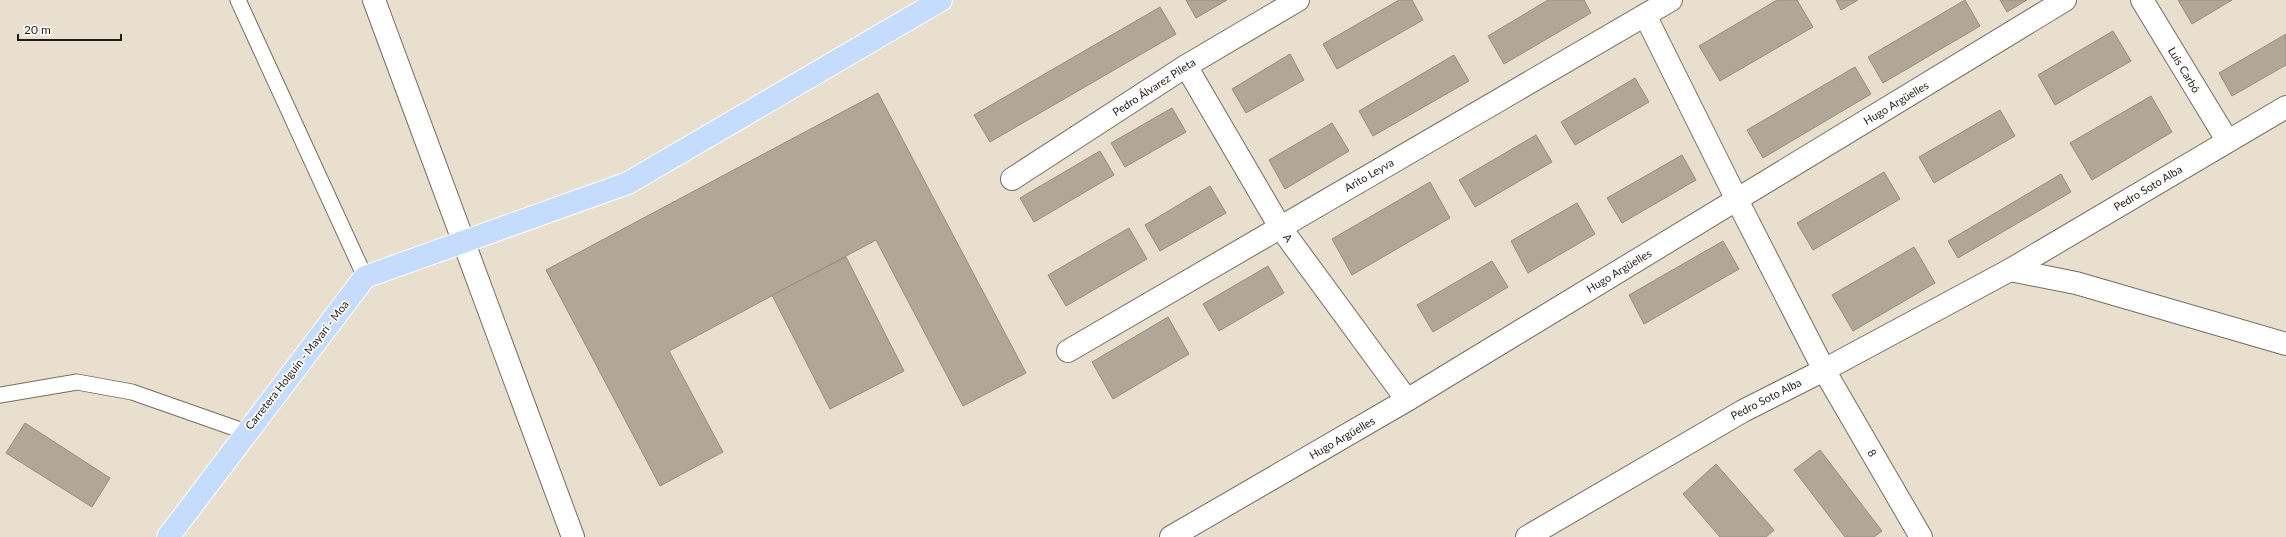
<svg xmlns="http://www.w3.org/2000/svg" width="2286" height="537" font-family="Lato,sans-serif">
  <rect width="100%" height="100%" fill="#e9dfcf"/>
  <!-- building -->
  <g fill="#b1a799" stroke="#978e80">
    <path d="M 1186,0 L 1227,0 L 1196,18 Z"/>
    <path d="M 1399,0 L 1412,0 L 1423,20 L 1337,69 L 1323,44 Z"/>
    <path d="M 1548,0 L 1584,0 L 1591,13 L 1504,64 L 1488,36 Z"/>
    <path d="M 1777,0 L 1797,0 L 1813,27 L 1720,81 L 1699,46 Z"/>
    <path d="M 1836,0 L 1858,0 L 1841,10 Z"/>
    <path d="M 1965,0 L 1980,26 L 1883,83 L 1868,57 Z"/>
    <path d="M 2000,0 L 2027,0 L 2007,12 Z"/>
    <path d="M 2178,0 L 2232,0 L 2192,24 Z"/>
    <path d="M 1160,7 L 1176,34 L 990,142 L 974,115 Z"/>
    <path d="M 2113,31 L 2131,61 L 2055,105 L 2038,75 Z"/>
    <path d="M 2286,34 L 2286,65 L 2232,96 L 2219,73 Z"/>
    <path d="M 1290,54 L 1304,80 L 1246,113 L 1232,89 Z"/>
    <path d="M 1454,55 L 1469,81 L 1373,136 L 1359,111 Z"/>
    <path d="M 1855,67 L 1871,94 L 1763,158 L 1747,130 Z"/>
    <path d="M 1635,78 L 1649,102 L 1575,145 L 1561,122 Z"/>
    <path d="M 878,93 L 1026,373 L 963,406 L 876,240 L 669,351 L 723,452 L 660,486 L 546,270 Z"/>
    <path d="M 2151,96 L 2172,132 L 2092,180 L 2070,143 Z"/>
    <path d="M 1172,108 L 1186,132 L 1125,167 L 1111,143 Z"/>
    <path d="M 2000,110 L 2015,136 L 1934,183 L 1919,157 Z"/>
    <path d="M 1332,123 L 1349,151 L 1285,189 L 1269,160 Z"/>
    <path d="M 1536,135 L 1552,162 L 1475,207 L 1459,180 Z"/>
    <path d="M 1100,151 L 1114,175 L 1034,222 L 1020,198 Z"/>
    <path d="M 1682,155 L 1696,180 L 1622,223 L 1607,198 Z"/>
    <path d="M 1884,172 L 1900,199 L 1813,250 L 1797,223 Z"/>
    <path d="M 2061,174 L 2071,192 L 1958,258 L 1948,241 Z"/>
    <path d="M 1430,182 L 1450,218 L 1352,275 L 1332,239 Z"/>
    <path d="M 1210,186 L 1226,213 L 1160,251 L 1145,225 Z"/>
    <path d="M 1577,203 L 1595,234 L 1528,273 L 1511,241 Z"/>
    <path d="M 1129,228 L 1147,259 L 1066,306 L 1048,275 Z"/>
    <path d="M 1723,241 L 1739,269 L 1644,324 L 1629,295 Z"/>
    <path d="M 1914,247 L 1935,283 L 1853,331 L 1832,295 Z"/>
    <path d="M 846,257 L 904,371 L 830,409 L 772,295 Z"/>
    <path d="M 1492,261 L 1508,287 L 1433,332 L 1417,305 Z"/>
    <path d="M 1268,266 L 1284,293 L 1219,331 L 1203,304 Z"/>
    <path d="M 1168,317 L 1189,354 L 1113,399 L 1092,362 Z"/>
    <path d="M 25,423 L 110,478 L 92,507 L 6,453 Z"/>
    <path d="M 1820,450 L 1882,531 L 1874,537 L 1845,537 L 1794,470 Z"/>
    <path d="M 1716,464 L 1774,530 L 1766,537 L 1720,537 L 1683,494 Z"/>
  </g>
  <g fill="none" stroke-linecap="round" stroke-linejoin="round">
    <!-- service casing -->
    <g stroke="#766d60" stroke-width="17">
      <g id="service">
        <path d="M 238,0 L 365,277"/>
        <path d="M 0,395 L 77,382 L 132,392 L 246,432"/>
      </g>
    </g>
    <!-- minor casing -->
    <g stroke="#766d60" stroke-width="24">
      <g id="minor">
        <path d="M 374,0 L 573,537"/>
        <path d="M 2142,0 L 2227,140"/>
        <path d="M 1645,15 L 1737,200 L 1824,370 L 1921,537"/>
        <path d="M 1186,66 L 1280,227 L 1407,400"/>
        <path d="M 1012,179 L 1186,66 L 1298,0"/>
        <path d="M 2010,270 L 2076,283 L 2286,344"/>
        <path d="M 1068,351 L 1671,0"/>
        <path d="M 1171,537 L 1407,400 L 2065,0"/>
        <path d="M 1527,537 L 1743,411 L 1824,370 L 2010,270 L 2286,107"/>
      </g>
    </g>
    <!-- primary casing -->
    <g stroke="#fff" stroke-width="24">
      <path id="primary" d="M 168,537 L 365,277 L 628,183 L 941,0"/>
    </g>
    <!-- service -->
    <use href="#service" stroke="#fff" stroke-width="15"/>
    <!-- minor -->
    <use href="#minor" stroke="#fff" stroke-width="22"/>
    <!-- primary -->
    <use href="#primary" stroke="#c6dcfc" stroke-width="22"/>
  </g>
  <g text-anchor="middle" stroke-width="3.5" stroke-linejoin="round" paint-order="stroke">
    <!-- street labels -->
    <g font-size="11" fill="#201c17" stroke="#fff">
      <text transform="translate(2184 70) rotate(59)" y="4">Luis Carbó</text>
      <text transform="translate(1154 87) rotate(-33)" y="4">Pedro Álvarez Pileta</text>
      <text transform="translate(1896 103) rotate(-31)" y="4">Hugo Argüelles</text>
      <text transform="translate(1369 175) rotate(-30)" y="4">Arito Leyva</text>
      <text transform="translate(2148 188) rotate(-31)" y="4">Pedro Soto Alba</text>
      <text transform="translate(1288 238) rotate(54)" y="4">A</text>
      <text transform="translate(1619 271) rotate(-31)" y="4">Hugo Argüelles</text>
      <text transform="translate(297 365) rotate(-52)" y="4">Carretera Holguín - Mayarí - Moa</text>
      <text transform="translate(1766 399) rotate(-27)" y="4">Pedro Soto Alba</text>
      <text transform="translate(1342 438) rotate(-30)" y="4">Hugo Argüelles</text>
      <text transform="translate(1872 453) rotate(60)" y="4">8</text>
    </g>
  </g>
  <!-- scale -->
  <path d="M18 34v6h103v-6" fill="none" stroke="#201c17" stroke-width="2"/>
  <text x="24" y="34" font-size="12" fill="#201c17" stroke="#ffffff" stroke-width="3" paint-order="stroke">20 m</text>
</svg>
